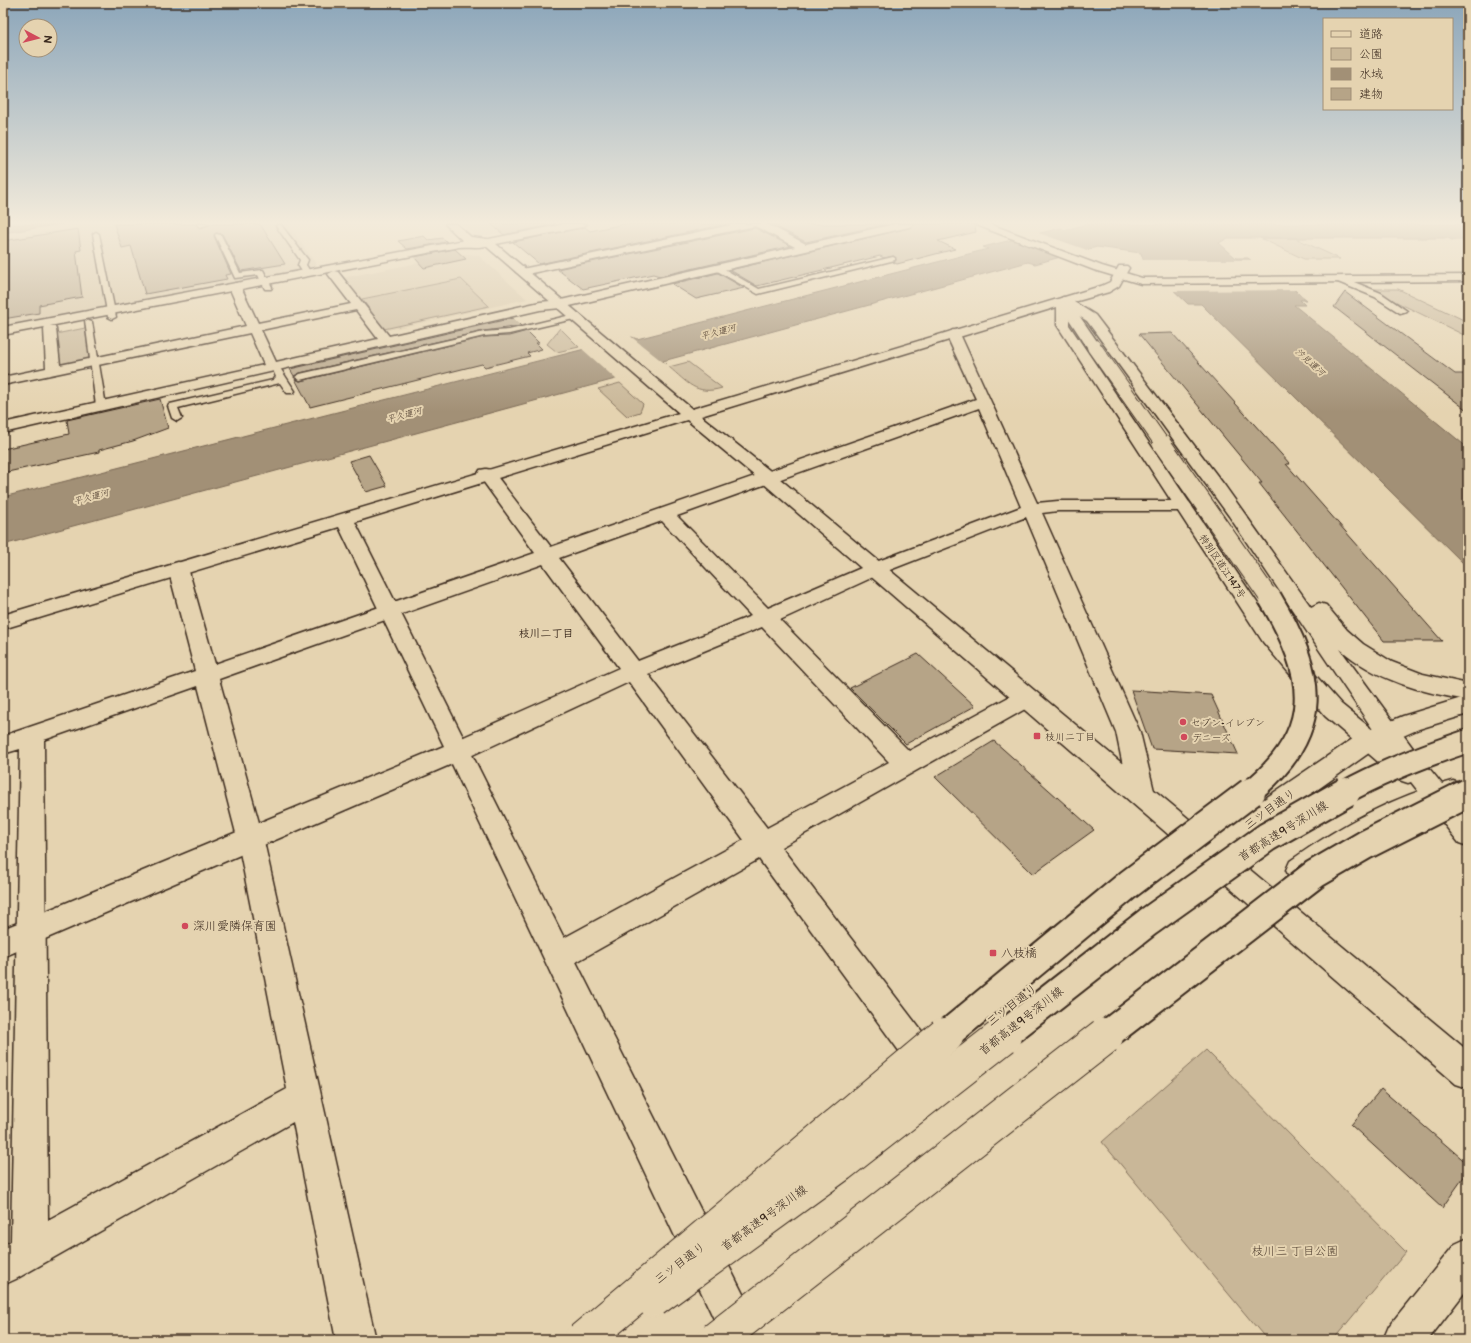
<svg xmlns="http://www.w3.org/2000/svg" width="1471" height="1343" font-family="'Balsamiq Sans','Klee One',sans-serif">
  <rect width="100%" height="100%" fill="#e5d3b0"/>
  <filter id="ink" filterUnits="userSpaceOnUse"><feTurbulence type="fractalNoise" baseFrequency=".025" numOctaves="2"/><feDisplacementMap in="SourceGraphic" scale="8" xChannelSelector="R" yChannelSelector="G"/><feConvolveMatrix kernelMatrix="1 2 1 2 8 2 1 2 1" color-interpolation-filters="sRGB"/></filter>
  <g filter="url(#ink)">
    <!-- built -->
    <g fill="#d7c5a4">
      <path d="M 96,224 L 183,224 L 188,234 L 237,224 L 288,224 L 318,267 L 3,326 L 3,238 Z"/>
      <path d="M 462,224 L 543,224 L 483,236 L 475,236 Z"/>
      <path d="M 464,254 L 478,255 L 527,299 L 384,331 L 342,278 Z"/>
    </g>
    <!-- green -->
    <g fill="#c9b798" stroke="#82705b">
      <path d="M 1260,238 L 1295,238 L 1340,259 L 1304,259 Z"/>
      <path d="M 461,279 L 489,306 L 384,329 L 362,299 Z"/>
      <path d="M 1370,289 L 1398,289 L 1468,322 L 1468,337 Z"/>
      <path d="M 85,328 L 90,360 L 57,367 L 56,334 Z"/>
      <path d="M 560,328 L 579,347 L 557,352 L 547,344 Z"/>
      <path d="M 688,362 L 722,388 C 696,396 687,382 669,367 Z"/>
      <path d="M 620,383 L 643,404 L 640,412 L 627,416 L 598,389 Z"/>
      <path d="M 1206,1050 L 1406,1252 L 1333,1340 L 1267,1340 L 1102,1142 Z"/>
    </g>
    <!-- water -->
    <g fill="#a29076" stroke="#796753">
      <path d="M 3,224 L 62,224 L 3,233 Z"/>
      <path d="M 1087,224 L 1468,224 L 1468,240 L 1452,240 L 1448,238 L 1228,238 L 1219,243 L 1236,258 L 1248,258 L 1252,261 L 1259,261 L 1307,300 L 1300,300 L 1305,305 L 1294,305 L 1468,448 L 1468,568 L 1201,304 L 1188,304 L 1144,262 L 1141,253 L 1097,247 L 1035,264 L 1028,262 L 663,361 L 667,365 L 3,545 L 3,497 L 632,337 L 637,339 L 988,249 L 983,247 L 1061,228 L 1065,230 Z"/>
    </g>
    <!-- pier -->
    <g fill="#e5d3b0">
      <path d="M 1036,232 L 1090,251 L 1062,259 L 1009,238 Z"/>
      <path d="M 1141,260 L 1260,260 L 1298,290 L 1171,291 L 1142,263 Z"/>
      <path d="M 629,335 L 668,366 L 617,380 L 581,348 Z"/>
    </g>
    <!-- building -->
    <g fill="#b6a487" stroke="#3b2a1e">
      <path d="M 114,224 L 196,224 L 200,228 L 210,224 L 260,224 L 285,264 L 241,271 L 222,234 L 216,233 L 214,236 L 231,274 L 225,275 L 227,279 L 145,294 L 131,246 L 122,248 Z"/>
      <path d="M 491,224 L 556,224 L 504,235 Z"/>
      <path d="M 624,224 L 727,224 L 539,264 L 513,242 L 585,227 L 590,231 Z"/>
      <path d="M 771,224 L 887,224 L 806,242 Z"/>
      <path d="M 915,224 L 973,224 L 975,226 L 976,232 L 938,241 L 955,249 L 897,264 L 893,262 L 896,260 L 894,256 L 884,258 L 880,256 L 757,286 L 730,270 L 909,228 Z"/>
      <path d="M 755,228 L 791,246 L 660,276 L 653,274 L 583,289 L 557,269 Z"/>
      <path d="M 78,229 L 81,250 L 76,251 L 82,297 L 39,305 L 39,313 L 3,319 L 3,241 Z"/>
      <path d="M 424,236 L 428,240 L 443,238 L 447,242 L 407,249 L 398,241 Z"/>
      <path d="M 455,249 L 466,259 L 424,268 L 414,257 Z"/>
      <path d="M 718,273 L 744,288 L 696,299 L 672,284 Z"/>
      <path d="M 1345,292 L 1455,374 L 1468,374 L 1468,411 L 1334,307 Z"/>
      <path d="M 513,318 L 521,326 L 484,331 L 300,373 L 294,376 L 290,369 Z"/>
      <path d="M 527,331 L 539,343 L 536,343 L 542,349 L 527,353 L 530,356 L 485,367 L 482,364 L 310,407 L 295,379 L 300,381 L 484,337 L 509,336 Z"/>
      <path d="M 1172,333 L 1290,464 L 1286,464 L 1442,641 L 1384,641 L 1259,483 L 1262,483 L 1139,334 Z"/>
      <path d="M 160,399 L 168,428 L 133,441 L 99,450 L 99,452 L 3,473 L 3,449 L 69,434 L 67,420 Z"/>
      <path d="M 369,455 L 387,486 L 366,492 L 349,461 Z"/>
      <path d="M 918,654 L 975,706 L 906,744 L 850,688 Z"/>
      <path d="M 1131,690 L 1211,695 L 1238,754 L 1152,749 Z"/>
      <path d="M 994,741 L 1094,830 L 1033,874 L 935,777 Z"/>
      <path d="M 1381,1089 L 1468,1164 L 1468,1171 L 1442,1208 L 1351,1125 Z"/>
    </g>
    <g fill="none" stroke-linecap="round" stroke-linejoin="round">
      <!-- lane casing -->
      <g stroke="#3b2a1e" stroke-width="3">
        <g id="lane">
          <path d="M 197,224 L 209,224 L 200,227 Z"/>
          <path d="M 277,225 L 281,225 L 308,260 L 306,265 L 311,273 L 310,275 L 303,273 L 298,265 L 300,260 L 276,226 Z"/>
          <path d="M 96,232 L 99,234 L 116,317 L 112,319 L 108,317 L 93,234 Z"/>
          <path d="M 216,234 L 221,235 L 240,273 L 263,270 L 272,287 L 271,289 L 265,289 L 258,275 L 235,278 L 215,235 Z"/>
          <path d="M 893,257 L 895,258 L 895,260 L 758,294 L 712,268 L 719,266 L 759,289 Z"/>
          <path d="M 1338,278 L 1344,278 L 1381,293 L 1407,311 L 1400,313 L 1375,297 L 1338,282 Z"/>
          <path d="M 575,314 L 578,314 L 578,318 L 509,334 L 484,336 L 300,380 L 295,377 L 300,374 L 484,332 L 509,330 Z"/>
          <path d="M 85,320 L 92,322 L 106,406 L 101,409 L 96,406 Z"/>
          <path d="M 277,367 L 280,368 L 293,388 L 295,391 L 293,393 L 287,393 L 280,383 L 178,408 L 182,418 L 177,421 L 172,418 L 168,406 L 170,404 L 273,380 L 276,377 L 273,370 Z"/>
        </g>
      </g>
      <!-- street casing -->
      <g stroke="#3b2a1e" stroke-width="3">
        <g id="street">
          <path d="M 445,224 L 456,224 L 471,237 L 487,239 L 492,242 L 487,245 L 464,242 Z"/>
          <path d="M 736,224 L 767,224 L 806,244 L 895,224 L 914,224 L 909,227 L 561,308 L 540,310 L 3,433 L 3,423 L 264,365 L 250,333 L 3,385 L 3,377 L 46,368 L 44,329 L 45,326 L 55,326 L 56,329 L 60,365 L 246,326 L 229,287 L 235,283 L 241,287 L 258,323 L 351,304 L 328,274 L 334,271 L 338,272 L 389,336 L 540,302 L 561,300 L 795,247 L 755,226 L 522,275 L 516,272 L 522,269 ZM 356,310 L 378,339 L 276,362 L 261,330 Z"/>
          <path d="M 953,330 L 960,334 L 1037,503 L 1058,501 L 1183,501 L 1189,502 L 1192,506 L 1189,510 L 1183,511 L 1058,511 L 1042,513 L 1140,732 L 1155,795 L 1151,802 L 1142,805 L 1133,802 L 1129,795 L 1116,732 L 1026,517 L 882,573 L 780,620 L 909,751 L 1018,692 L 1026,690 L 1034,692 L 1037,698 L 1034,704 L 781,847 L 940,1055 L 945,1066 L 940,1077 L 929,1082 L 918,1077 L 759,859 L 569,966 L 559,970 L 549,966 L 544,956 L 549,946 L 744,840 L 629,682 L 466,758 L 457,761 L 448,758 L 445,751 L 448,744 L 619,668 L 543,564 L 219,679 L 263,837 L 376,1340 L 336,1340 L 293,1122 L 16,1279 L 3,1285 L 3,1245 L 11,1241 L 20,749 L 3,754 L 3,736 L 195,671 L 168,568 L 171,564 L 178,562 L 185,564 L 188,568 L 215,664 L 535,553 L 478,474 L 480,470 L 486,469 L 492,470 L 551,547 L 976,399 L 946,334 ZM 979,408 L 1021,507 L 868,565 L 768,608 L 677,516 ZM 662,521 L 751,616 L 638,661 L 559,558 ZM 762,627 L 889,762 L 767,828 L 648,674 ZM 198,686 L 237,837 L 287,1089 L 48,1220 L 44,740 Z"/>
          <path d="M 1468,1238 L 1468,1288 L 1428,1340 L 1383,1340 L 1389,1326 L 1455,1244 Z"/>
        </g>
      </g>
      <!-- secondary casing -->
      <g stroke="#3b2a1e" stroke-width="3">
        <path id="secondary" d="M 565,224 L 587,224 L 582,227 L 496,244 L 692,409 L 1101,286 L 1110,282 L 1119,266 L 1127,266 L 1129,268 L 1119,286 L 1109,292 L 1074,302 L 1095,315 L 1225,486 L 1311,607 L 1319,603 L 1326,605 L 1347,630 L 1363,644 L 1392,662 L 1423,674 L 1468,684 L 1468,700 C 1423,693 1375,680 1340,649 L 1415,751 L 1468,816 L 1468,846 L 1459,843 L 1411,782 L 1408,783 L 1399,780 L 1325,716 L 1263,642 L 1057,325 L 1057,307 L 701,416 L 774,474 L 1468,1051 L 1468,1088 L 1456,1084 L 762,482 L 687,420 L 355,522 L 750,1308 L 756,1322 L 750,1336 C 739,1340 733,1340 722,1336 L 452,764 L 3,957 L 3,929 L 444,746 L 339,527 L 3,629 L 3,615 L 679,413 L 486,246 C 476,248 469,246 459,247 L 3,335 L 3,327 L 459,241 L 489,239 ZM 1069,310 L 1087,321 L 1229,516 L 1374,731 L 1341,704 L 1277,632 L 1069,325 Z"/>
      </g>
      <!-- primary casing -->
      <g stroke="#3b2a1e" stroke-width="3">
        <g id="primary">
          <path d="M 974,224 L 990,224 L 1102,266 L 1142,278 L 1468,275 L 1468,281 L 1141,284 L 1094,270 Z"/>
          <path d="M 1468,696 L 1468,714 L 1419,729 L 1376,748 L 1269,824 L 945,1077 L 934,1082 L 923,1077 L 918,1066 L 923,1055 L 1251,808 L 1360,734 L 1403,716 Z"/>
          <path d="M 1453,781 L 1462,784 L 1466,791 L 1462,798 L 1434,806 L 1401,820 L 1363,841 L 1310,879 L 1300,882 L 1290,879 L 1286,870 L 1290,861 C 1341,825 1393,796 1453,781 Z"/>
        </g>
      </g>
      <!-- highway casing -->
      <g stroke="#3b2a1e" stroke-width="3">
        <path id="highway" d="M 1063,297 L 1067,298 L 1101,347 L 1099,350 L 1089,350 L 1087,347 L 1057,301 Z"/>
      </g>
      <!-- lane -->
      <use href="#lane" fill="#e5d3b0" fill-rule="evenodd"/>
      <!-- street -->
      <use href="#street" fill="#e5d3b0" fill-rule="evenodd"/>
      <!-- secondary -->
      <use href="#secondary" fill="#e5d3b0" fill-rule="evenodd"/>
      <!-- primary -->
      <use href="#primary" fill="#e5d3b0" fill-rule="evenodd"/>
      <!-- highway -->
      <use href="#highway" fill="#e5d3b0" fill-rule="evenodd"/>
      <!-- highway-bridge-far4 casing -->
      <g stroke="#3b2a1e" stroke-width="16" stroke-linecap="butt">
        <path id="highway-bridge-far4" d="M 1094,347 L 1163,445"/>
      </g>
      <!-- highway-bridge-far3 casing -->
      <g stroke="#3b2a1e" stroke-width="20" stroke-linecap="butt">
        <path id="highway-bridge-far3" d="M 1162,444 L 1270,599"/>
      </g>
      <!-- highway-bridge-far2 casing -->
      <g stroke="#3b2a1e" stroke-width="26" stroke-linecap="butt">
        <g id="highway-bridge-far2">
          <path d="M 1249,793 C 1326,732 1316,675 1270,598"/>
          <path d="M 1344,793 C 1383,771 1426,755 1468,741"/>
        </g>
      </g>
      <!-- highway-bridge-far1 casing -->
      <g stroke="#3b2a1e" stroke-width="32" stroke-linecap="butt">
        <g id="highway-bridge-far1">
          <path d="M 944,1037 L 1129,884 L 1251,792"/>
          <path d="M 1001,1037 L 1148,922 L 1267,837 L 1346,792"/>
          <path d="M 1104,1037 L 1315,874 L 1365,845 L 1468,793"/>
        </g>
      </g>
      <!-- highway-bridge casing -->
      <g stroke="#3b2a1e" stroke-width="38" stroke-linecap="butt">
        <g id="highway-bridge">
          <path d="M 653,1299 L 839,1164 L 1003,1036"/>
          <path d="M 583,1340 L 945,1036"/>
          <path d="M 716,1340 L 1105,1036"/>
        </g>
      </g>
      <!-- highway-bridge-far4 -->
      <use href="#highway-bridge-far4" stroke="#e5d3b0" stroke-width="14"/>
      <!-- highway-bridge-far3 -->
      <use href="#highway-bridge-far3" stroke="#e5d3b0" stroke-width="18"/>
      <!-- highway-bridge-far2 -->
      <use href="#highway-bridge-far2" stroke="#e5d3b0" stroke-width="22"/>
      <!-- highway-bridge-far1 -->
      <use href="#highway-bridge-far1" stroke="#e5d3b0" stroke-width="28"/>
      <!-- highway-bridge -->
      <use href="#highway-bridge" stroke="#e5d3b0" stroke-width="36"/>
    </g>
  </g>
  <!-- sky -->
  <linearGradient id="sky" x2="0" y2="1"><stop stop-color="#8ca6ba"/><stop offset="0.54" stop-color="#f3ebdb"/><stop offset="1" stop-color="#f3ebdb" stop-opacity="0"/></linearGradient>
  <rect width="1471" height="412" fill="url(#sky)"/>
  <!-- markers -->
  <g fill="#d1495b" stroke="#e5d3b0" stroke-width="1.5">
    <circle cx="1183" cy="722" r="4"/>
    <rect x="1033" y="732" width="8" height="8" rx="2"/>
    <circle cx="1184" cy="737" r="4"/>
    <circle cx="185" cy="926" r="4"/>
    <rect x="989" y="949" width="8" height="8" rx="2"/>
  </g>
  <g text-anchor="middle" stroke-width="4" stroke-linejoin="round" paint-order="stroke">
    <!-- far-water labels -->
    <g font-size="9" font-style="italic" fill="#503e30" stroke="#e5d3b0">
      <text transform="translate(718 332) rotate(-15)" y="3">平久運河</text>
      <text transform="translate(1310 362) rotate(42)" y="3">汐見運河</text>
      <text transform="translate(404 415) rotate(-15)" y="3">平久運河</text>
      <text transform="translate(91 497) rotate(-15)" y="3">平久運河</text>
    </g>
    <!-- street labels -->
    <g font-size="10" fill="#3b2a1e" stroke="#e5d3b0">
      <text transform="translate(1223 566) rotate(56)" y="4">特別区道江147号</text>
    </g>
    <!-- poi labels -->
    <g font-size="10" fill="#3b2a1e" stroke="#e5d3b0" text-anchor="start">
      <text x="1191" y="726">セブン-イレブン</text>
      <text x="1045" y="740">枝川二丁目</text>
      <text x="1192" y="741">デニーズ</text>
    </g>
    <!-- neighbourhood labels -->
    <g font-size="11" font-weight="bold" fill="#3b2a1e" stroke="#e5d3b0">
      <text x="546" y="637">枝川二丁目</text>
    </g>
    <!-- near-street labels -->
    <g font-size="12" fill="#3b2a1e" stroke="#e5d3b0">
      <text transform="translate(1270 809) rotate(-36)" y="4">三ツ目通り</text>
      <text transform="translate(1283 831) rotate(-32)" y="4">首都高速9号深川線</text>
      <text transform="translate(1012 1005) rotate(-38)" y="4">三ツ目通り</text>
      <text transform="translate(1021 1021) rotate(-38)" y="4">首都高速9号深川線</text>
      <text transform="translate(764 1218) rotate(-36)" y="4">首都高速9号深川線</text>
      <text transform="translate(680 1263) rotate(-37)" y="4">三ツ目通り</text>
    </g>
    <!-- near-poi labels -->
    <g font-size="12" fill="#3b2a1e" stroke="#e5d3b0" text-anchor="start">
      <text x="193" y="930">深川愛隣保育園</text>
      <text x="1001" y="957">八枝橋</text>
    </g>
    <!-- near-park labels -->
    <g font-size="12" fill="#503f30" stroke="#e5d3b0">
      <text x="1295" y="1255">枝川三 丁目公園</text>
    </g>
  </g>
  <!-- margin -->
  <rect width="1471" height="1343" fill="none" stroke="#e5d3b0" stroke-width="16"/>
  <rect x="8" y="8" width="1455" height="1327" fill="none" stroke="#3b2a1e" stroke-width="1.5" filter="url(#ink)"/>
  <!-- legend -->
  <rect x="1323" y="18" width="130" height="92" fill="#e5d3b0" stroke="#a18f76"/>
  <rect x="1331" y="31" width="20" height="6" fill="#e5d3b0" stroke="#a18f76"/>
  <text x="1359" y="38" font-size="12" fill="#3b2a1e">道路</text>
  <rect x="1331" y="48" width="20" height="12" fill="#c9b798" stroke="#a18f76"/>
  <text x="1359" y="58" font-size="12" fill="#3b2a1e">公園</text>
  <rect x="1331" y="68" width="20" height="12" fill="#a29076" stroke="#a18f76"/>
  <text x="1359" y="78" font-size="12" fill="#3b2a1e">水域</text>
  <rect x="1331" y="88" width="20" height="12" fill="#b6a487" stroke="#a18f76"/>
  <text x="1359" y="98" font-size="12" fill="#3b2a1e">建物</text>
  <!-- north arrow -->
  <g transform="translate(38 38) rotate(97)"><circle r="19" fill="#e5d3b0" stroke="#a18f76"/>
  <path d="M0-3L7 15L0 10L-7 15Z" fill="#d1495b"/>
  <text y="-6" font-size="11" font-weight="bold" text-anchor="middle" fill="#3b2a1e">N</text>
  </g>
</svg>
